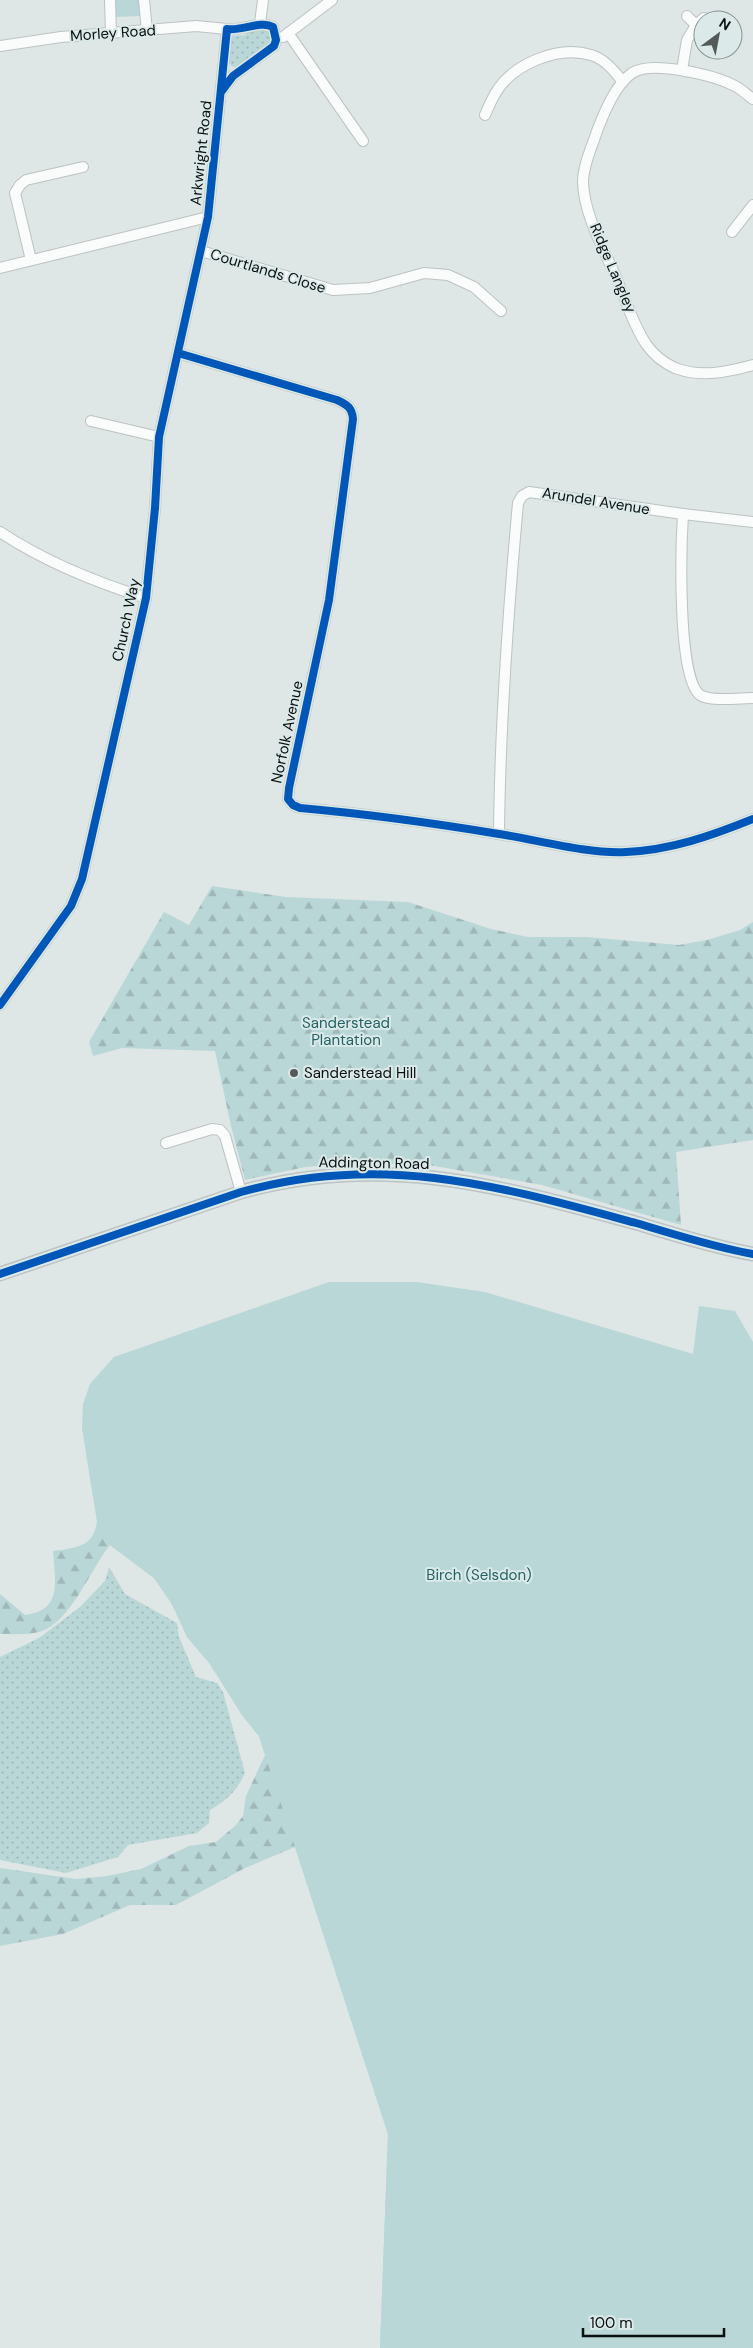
<svg xmlns="http://www.w3.org/2000/svg" width="753" height="2348" font-family="'DM Sans',sans-serif">
  <defs>
    <pattern id="grass-dots" width="8" height="8" patternUnits="userSpaceOnUse" patternTransform="scale(1.25)"><rect width="8" height="8" fill="#bad7d8"/><path d="M2 2h.1M6 6h.1" fill="none" stroke="#9fb7b8" stroke-width="1.8" stroke-linecap="round"/></pattern>
    <pattern id="forest-firs" width="22" height="20" patternUnits="userSpaceOnUse" patternTransform="scale(1.25)"><rect width="22" height="20" fill="#bad7d8"/><path d="M5 1l3.5 6h-7zM16 11l3.5 6h-7z" fill="#9fb7b8"/></pattern>
  </defs>
  <rect width="100%" height="100%" fill="#dee6e6"/>
  <!-- grass -->
  <g fill="url(#grass-dots)">
    <path d="M 270,28 L 272,41 L 237,68 L 231,66 L 229,61 L 231,36 L 245,35 L 251,30 Z"/>
    <path d="M 109,1567 L 125,1594 L 177,1623 L 179,1637 L 196,1677 L 217,1683 L 223,1692 L 245,1773 C 237,1791 227,1800 210,1810 L 209,1823 L 197,1833 L 128,1845 L 118,1857 L 66,1873 L 0,1860 L 0,1657 L 39,1638 L 80,1607 L 105,1581 Z"/>
  </g>
  <!-- forest -->
  <g fill="url(#forest-firs)">
    <path d="M 212,886 L 286,897 L 408,902 L 491,929 L 528,937 L 586,937 L 679,945 L 707,940 L 740,930 L 753,922 L 753,1140 L 676,1152 L 681,1225 L 542,1185 L 423,1164 L 351,1164 L 305,1167 L 245,1180 L 231,1126 L 215,1051 L 122,1048 L 93,1056 L 89,1042 L 164,912 L 189,925 Z"/>
    <path d="M 82,1427 L 95,1427 L 753,2348 L 380,2348 L 388,2134 L 295,1847 L 245,1868 L 176,1905 L 130,1905 L 63,1934 L 0,1946 L 0,1868 L 76,1879 L 107,1876 L 141,1869 L 189,1846 L 216,1842 L 236,1825 L 243,1816 L 246,1796 L 265,1755 L 259,1736 L 242,1715 L 210,1664 L 187,1637 L 172,1604 L 154,1578 L 110,1545 C 91,1568 70,1624 39,1632 C 27,1635 13,1634 0,1634 L 0,1594 L 25,1615 C 63,1611 55,1580 53,1551 C 76,1548 94,1547 97,1521 Z"/>
  </g>
  <!-- park -->
  <g fill="#bad7d8">
    <path d="M 114,0 L 140,0 L 141,16 L 115,17 Z"/>
    <path d="M 329,1282 L 417,1282 L 485,1292 L 693,1354 L 699,1306 L 735,1311 L 753,1342 L 753,2348 L 380,2348 L 388,2134 L 259,1736 L 242,1715 L 210,1664 L 187,1637 L 172,1604 L 154,1578 L 110,1545 L 97,1521 L 82,1427 L 83,1404 L 90,1384 L 114,1357 Z"/>
  </g>
  <g fill="none" stroke-linecap="round" stroke-linejoin="round">
    <!-- minor casing -->
    <g stroke="#bdc2c2" stroke-width="12">
      <g id="minor">
        <path d="M 110,0 L 111,33"/>
        <path d="M 144,0 L 147,31"/>
        <path d="M 260,23 L 263,0"/>
        <path d="M 696,25 L 704,18"/>
        <path d="M 288,33 L 363,141"/>
        <path d="M 283,37 L 332,0"/>
        <path d="M 0,46 L 61,37 L 196,26 L 227,29"/>
        <path d="M 682,70 L 687,40 L 696,25 L 687,16"/>
        <path d="M 753,99 C 747,95 741,89 735,86 C 714,75 652,60 632,73 C 615,85 604,113 597,131 C 592,147 583,165 583,182 C 584,216 605,251 618,282 C 626,302 634,326 646,344 C 653,354 664,363 675,368 C 701,378 727,372 753,365"/>
        <path d="M 485,115 C 488,108 491,101 495,94 C 512,64 558,45 591,55 C 605,59 614,71 623,82"/>
        <path d="M 732,232 L 753,205"/>
        <path d="M 201,251 L 333,290 L 370,288 L 424,273 L 448,275 L 474,287 L 501,311"/>
        <path d="M 31,260 L 15,193 L 20,185 L 26,180 L 83,167"/>
        <path d="M 0,268 L 208,217"/>
        <path d="M 178,353 L 337,400 C 348,405 352,408 353,419 L 329,600 L 289,788 L 288,799 L 293,805 L 300,808 C 367,814 433,823 499,834 C 538,840 587,854 626,852 C 671,850 711,836 753,819"/>
        <path d="M 91,421 L 159,437"/>
        <path d="M 683,514 L 753,522"/>
        <path d="M 0,532 C 45,562 95,582 146,598"/>
        <path d="M 499,834 C 500,723 508,613 518,503 L 522,496 L 529,492 L 683,514 C 681,545 677,677 700,695 C 710,702 740,698 753,698"/>
        <path d="M 0,1005 L 71,906 L 82,879 L 146,598 L 155,508 L 159,437 L 208,217 L 227,29 C 243,31 261,20 273,27 L 276,40 L 274,46 L 233,76 L 221,92"/>
        <path d="M 166,1143 L 212,1129 L 220,1130 L 225,1136 L 241,1192"/>
      </g>
    </g>
    <!-- major casing -->
    <g stroke="#bdc2c2" stroke-width="15">
      <path id="major" d="M 0,1274 L 241,1192 C 382,1152 499,1186 636,1223 C 674,1234 713,1247 753,1254"/>
    </g>
    <!-- minor -->
    <use href="#minor" stroke="#fafbfb" stroke-width="10"/>
    <!-- major -->
    <use href="#major" stroke="#ddebeb" stroke-width="12"/>
    <!-- cycleway casing -->
    <g stroke="#dbe9e9" stroke-width="11">
      <g id="cycleway">
        <path d="M 178,353 L 337,400 C 348,405 352,408 353,419 L 329,600 L 289,788 L 288,799 L 293,805 L 300,808 C 367,814 433,823 499,834 C 538,840 587,854 626,852 C 671,850 711,836 753,819"/>
        <path d="M 0,1005 L 71,906 L 82,879 L 146,598 L 155,508 L 159,437 L 208,217 L 227,29 C 243,31 261,20 273,27 L 276,40 L 274,46 L 233,76 L 221,92"/>
        <path d="M 0,1274 L 241,1192 C 382,1152 499,1186 636,1223 C 674,1234 713,1247 753,1254"/>
      </g>
    </g>
    <!-- cycleway -->
    <use href="#cycleway" stroke="#0057b8" stroke-width="8"/>
  </g>
  <!-- markers -->
  <circle fill="#545a5a" stroke="#dbe9e9" stroke-width="2" cx="294" cy="1073" r="5"/>
  <g text-anchor="middle" stroke-width="4" stroke-linejoin="round" paint-order="stroke">
    <!-- street labels -->
    <g font-size="15" fill="#0a0f0f" stroke="#dbe9e9">
      <text transform="translate(113 33) rotate(-4)" y="5">Morley Road</text>
      <text transform="translate(201 153) rotate(-84)" y="5">Arkwright Road</text>
      <text transform="translate(613 268) rotate(67)" y="5">Ridge Langley</text>
      <text transform="translate(268 271) rotate(17)" y="5">Courtlands Close</text>
      <text transform="translate(596 501) rotate(9)" y="5">Arundel Avenue</text>
      <text transform="translate(126 620) rotate(-78)" y="5">Church Way</text>
      <text transform="translate(287 732) rotate(-78)" y="5">Norfolk Avenue</text>
      <text transform="translate(374 1163) rotate(1)" y="5">Addington Road</text>
    </g>
    <!-- park labels -->
    <g font-size="15" fill="#236264" stroke="#dbe9e9">
      <text x="346" y="1028">Sanderstead<tspan x="346" dy="17">Plantation</tspan></text>
      <text x="479" y="1580">Birch (Selsdon)</text>
    </g>
    <!-- poi labels -->
    <g font-size="15" fill="#0a0f0f" stroke="#dbe9e9" text-anchor="start">
      <text x="304" y="1078">Sanderstead Hill</text>
    </g>
  </g>
  <!-- north arrow -->
  <g transform="translate(718 35) rotate(32)"><circle r="24" fill="#dbe9e9" stroke="#879292"/>
  <path d="M0-4L9 19L0 12L-9 19Z" fill="#545a5a"/>
  <text y="-8" font-size="14" font-weight="bold" text-anchor="middle" fill="#0a0f0f">N</text>
  </g>
  <!-- scale -->
  <path d="M583 2328v8h141v-8" fill="none" stroke="#0a0f0f" stroke-width="2.5"/>
  <text x="590" y="2328" font-size="15" fill="#0a0f0f" stroke="#dbe9e9" stroke-width="4" paint-order="stroke">100 m</text>
</svg>
